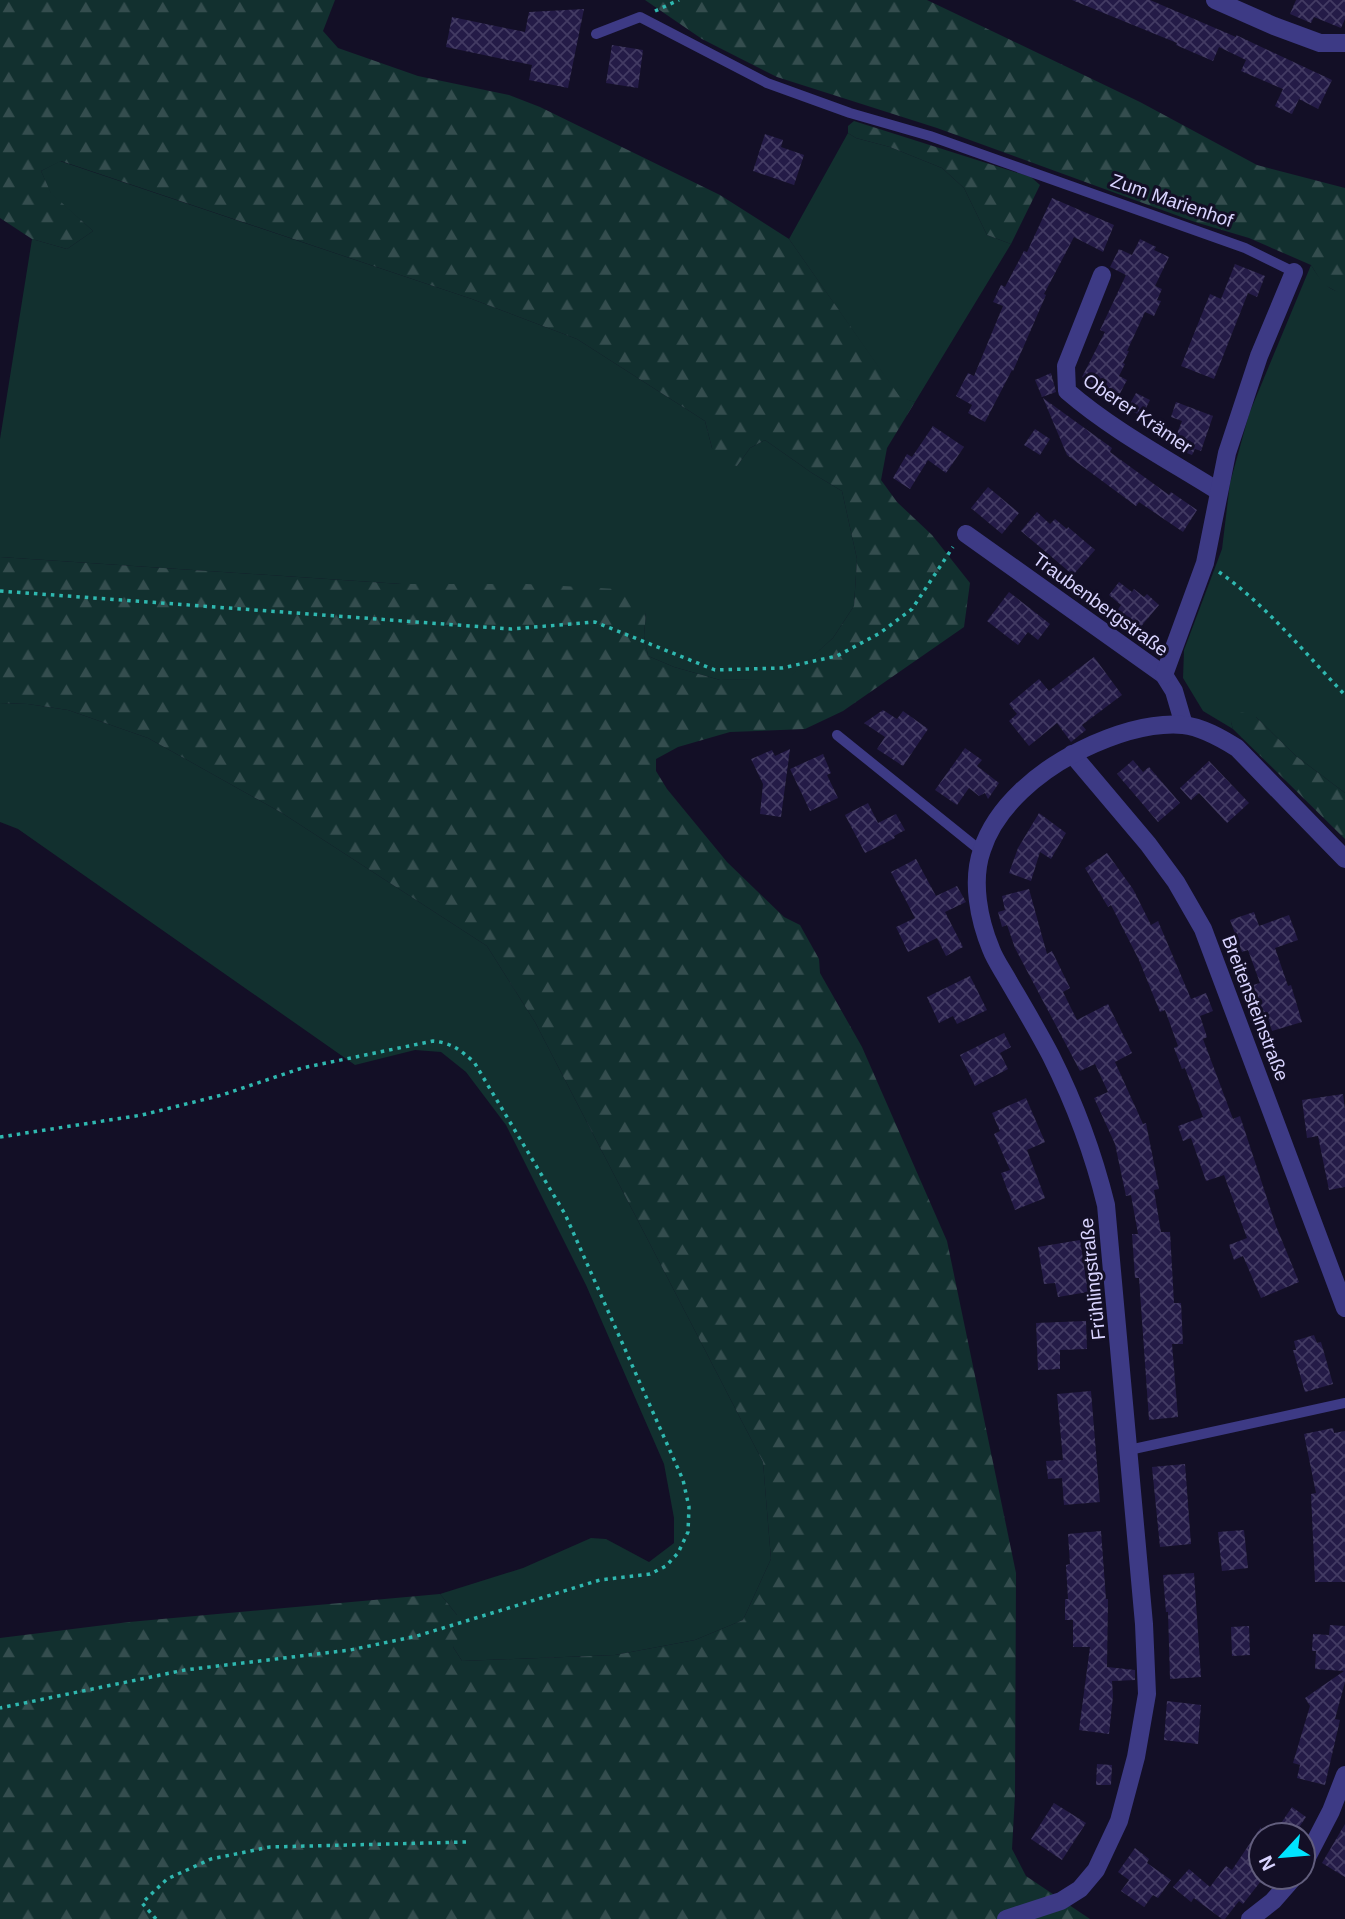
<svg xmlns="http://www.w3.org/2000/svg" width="1345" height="1919" font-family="Helvetica,sans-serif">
  <defs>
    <pattern id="forest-firs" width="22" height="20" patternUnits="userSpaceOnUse" patternTransform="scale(1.75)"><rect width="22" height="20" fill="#12302f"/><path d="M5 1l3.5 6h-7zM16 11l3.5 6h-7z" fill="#344d4e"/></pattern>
    <pattern id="building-cross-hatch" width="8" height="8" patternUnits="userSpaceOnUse" patternTransform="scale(1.75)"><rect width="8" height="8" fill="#241b47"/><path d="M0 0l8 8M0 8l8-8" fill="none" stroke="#433b63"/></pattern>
  </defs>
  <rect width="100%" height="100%" fill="#130f26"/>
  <!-- grass -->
  <g fill="#12302f">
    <path d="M 848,133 L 856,138 L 890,147 L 942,168 L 964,188 L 987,235 L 1011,244 L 915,402 L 900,398 L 789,239 Z"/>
    <path d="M 60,161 L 472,299 L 577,339 L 705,421 L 712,448 L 737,466 L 750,448 L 765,440 L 812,473 L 842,491 L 857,559 L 854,606 L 833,638 L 788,679 L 720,680 L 674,667 L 648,656 L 644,636 L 646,612 L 527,584 L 401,584 L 0,557 L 0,439 L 32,239 L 67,249 L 93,231 L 51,194 L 41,171 Z"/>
    <path d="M 1311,265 C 1320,279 1327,291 1345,293 L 1345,793 L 1296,756 L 1256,717 L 1231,722 L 1233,729 L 1203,711 L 1183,678 L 1184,650 L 1222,549 L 1230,483 L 1249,414 Z"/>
    <path d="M 0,703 L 28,704 L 68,710 L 148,738 L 282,813 L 487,946 L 535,1022 L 763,1462 L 771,1559 L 743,1620 L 695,1640 L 615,1655 L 462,1661 L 453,1647 L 457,1615 L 440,1594 L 523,1568 L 591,1538 L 606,1539 L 649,1562 L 674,1543 L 674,1518 L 664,1464 L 586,1285 L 506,1125 L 466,1072 L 441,1052 L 415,1050 L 355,1065 L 18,829 L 0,822 Z"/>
  </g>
  <!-- forest -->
  <g fill="url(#forest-firs)">
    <path d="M 0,0 L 335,0 L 323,31 L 338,48 L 418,76 L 509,95 L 540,107 L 720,195 L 789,239 L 900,397 L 915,402 L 887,448 L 881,480 L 897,502 L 932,535 L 970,583 L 964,627 L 843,711 L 805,729 L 730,732 L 678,747 L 656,759 L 656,771 L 667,789 L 727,862 L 784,917 L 800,925 L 819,959 L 820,973 L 862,1047 L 947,1241 L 1016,1573 L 1015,1795 L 1012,1849 L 1026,1876 L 1090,1919 L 0,1919 L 0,1638 L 129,1622 L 440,1594 L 457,1615 L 461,1634 L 453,1647 L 462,1661 L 615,1655 L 695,1640 L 743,1620 L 771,1559 L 763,1462 L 535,1022 L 487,946 L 282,813 L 148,738 L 68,710 L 28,704 L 0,703 L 0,557 L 401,584 L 527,584 L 616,589 L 638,598 L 646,612 L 644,636 L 648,656 L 674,667 L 720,680 L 788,678 L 833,638 L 854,606 L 857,559 L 842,491 L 812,473 L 765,440 L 750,448 L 737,466 L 722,463 L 712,448 L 705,421 L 577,339 L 472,299 L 61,161 L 41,171 L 51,193 L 93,231 L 67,249 L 32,239 L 0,218 Z"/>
    <path d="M 645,0 L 927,0 L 1140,102 L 1257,165 L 1345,188 L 1345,293 L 1341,294 L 1323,284 L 1311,265 L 1249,238 L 1195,222 L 937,128 L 777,77 L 702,39 Z"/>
    <path d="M 854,121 L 1031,177 L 1040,185 L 1011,244 L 987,235 L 964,188 L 942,168 L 890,147 L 856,138 L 848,133 L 848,126 Z"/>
    <path d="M 1242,712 L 1256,717 L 1296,756 L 1345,793 L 1345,839 L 1233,729 L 1231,722 L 1235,715 Z"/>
  </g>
  <!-- building -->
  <g fill="url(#building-cross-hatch)">
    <path d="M 1072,0 L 1150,0 L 1236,37 L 1236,35 L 1332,80 L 1318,109 L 1299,99 L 1292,114 L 1275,106 L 1283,89 L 1241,71 L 1246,60 L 1219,47 L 1213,61 L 1176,45 L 1177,43 Z"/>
    <path d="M 1296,0 L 1345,0 L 1345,19 L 1341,28 L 1314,17 L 1311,23 L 1290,14 Z"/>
    <path d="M 584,9 L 568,88 L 529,80 L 532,65 L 446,47 L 452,17 L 525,32 L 529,12 Z"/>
    <path d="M 612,45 L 643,50 L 638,88 L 606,83 Z"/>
    <path d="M 765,134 L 783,140 L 781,147 L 804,155 L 794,185 L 753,171 Z"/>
    <path d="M 1052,198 L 1114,225 L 1103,252 L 1074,237 L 1044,294 L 1046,295 L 1013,371 L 1012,370 L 985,422 L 968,413 L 972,405 L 956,396 L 968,373 L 974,376 L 1003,306 L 993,302 L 1001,285 L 1005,287 L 1024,251 L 1027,252 Z"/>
    <path d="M 1140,239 L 1156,247 L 1154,250 L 1169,257 L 1155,286 L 1162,289 L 1157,300 L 1161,301 L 1154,316 L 1145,312 L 1127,351 L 1129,351 L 1123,363 L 1125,364 L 1119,376 L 1127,380 L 1117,399 L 1082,377 L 1105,332 L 1100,330 L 1126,275 L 1110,267 L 1119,249 L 1132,255 Z"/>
    <path d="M 1235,264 L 1265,276 L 1257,297 L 1248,293 L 1214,379 L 1181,366 L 1210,294 L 1221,299 Z"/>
    <path d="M 1051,373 L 1056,392 L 1042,397 L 1035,380 Z"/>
    <path d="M 1136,393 L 1150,400 L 1142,416 L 1127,409 Z"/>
    <path d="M 1043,398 L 1112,448 L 1110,452 L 1169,495 L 1171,492 L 1197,510 L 1183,532 L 1139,502 L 1136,506 L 1067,455 Z"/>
    <path d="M 1176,402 L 1213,416 L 1201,451 L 1195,449 L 1192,455 L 1179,450 L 1181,443 L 1174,441 L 1182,421 L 1171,417 Z"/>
    <path d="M 933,426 L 964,447 L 946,473 L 928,460 L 910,489 L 893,478 L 907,454 L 912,457 Z"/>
    <path d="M 1035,429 L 1050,439 L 1040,455 L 1024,445 Z"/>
    <path d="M 988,487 L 1019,513 L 1002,534 L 971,508 Z"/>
    <path d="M 1037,512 L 1050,524 L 1055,519 L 1067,529 L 1068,527 L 1095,550 L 1073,575 L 1021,531 Z"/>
    <path d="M 1119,582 L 1132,592 L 1134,589 L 1144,597 L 1147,594 L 1159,605 L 1138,630 L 1116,612 L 1121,605 L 1109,595 Z"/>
    <path d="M 1009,592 L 1050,624 L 1038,640 L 1028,632 L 1018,645 L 987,621 Z"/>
    <path d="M 1094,657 L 1122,695 L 1082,725 L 1086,730 L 1071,742 L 1057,723 L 1029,746 L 1009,721 L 1017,714 L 1009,704 L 1039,679 L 1049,691 Z"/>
    <path d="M 883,710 L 897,719 L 903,711 L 928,729 L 903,766 L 877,749 L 885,737 L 864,723 Z"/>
    <path d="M 965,748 L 982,760 L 977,766 L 999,783 L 988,799 L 985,793 L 979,796 L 969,788 L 957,805 L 935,790 Z"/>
    <path d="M 790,749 L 781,817 L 760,814 L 763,784 L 751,759 L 772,750 L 775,756 Z"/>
    <path d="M 823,754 L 831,773 L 827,775 L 838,798 L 810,811 L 790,769 Z"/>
    <path d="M 1133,760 L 1143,772 L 1149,767 L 1180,803 L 1158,822 L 1117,774 Z"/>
    <path d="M 1209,761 L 1249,803 L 1227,823 L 1199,793 L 1191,800 L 1180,788 Z"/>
    <path d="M 868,803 L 878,823 L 896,814 L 905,830 L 894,836 L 895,838 L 865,853 L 845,815 Z"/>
    <path d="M 1039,813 L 1066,833 L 1051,859 L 1040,852 L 1031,881 L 1009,873 L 1018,848 Z"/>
    <path d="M 1107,853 L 1133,889 L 1151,925 L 1158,921 L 1191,999 L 1206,993 L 1213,1011 L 1200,1016 L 1207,1037 L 1203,1039 L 1233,1119 L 1240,1116 L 1276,1226 L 1299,1282 L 1261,1298 L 1243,1256 L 1234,1260 L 1229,1245 L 1247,1238 L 1224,1175 L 1206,1181 L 1191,1138 L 1183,1141 L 1178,1126 L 1203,1117 L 1185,1068 L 1182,1069 L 1174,1048 L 1178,1046 L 1165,1010 L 1160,1012 L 1139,960 L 1111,905 L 1108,907 L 1085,868 Z"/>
    <path d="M 916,859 L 936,896 L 957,886 L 966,902 L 945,912 L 963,947 L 946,956 L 937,938 L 908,952 L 896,927 L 915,918 L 891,872 Z"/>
    <path d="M 1029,889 L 1047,954 L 1052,951 L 1070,988 L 1063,992 L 1077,1020 L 1108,1004 L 1132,1053 L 1115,1062 L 1143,1124 L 1146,1123 L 1159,1189 L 1154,1190 L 1161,1232 L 1170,1232 L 1174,1303 L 1181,1303 L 1183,1344 L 1172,1344 L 1178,1417 L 1149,1420 L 1139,1278 L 1135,1278 L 1132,1234 L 1138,1234 L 1131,1195 L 1126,1196 L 1115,1144 L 1094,1098 L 1108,1092 L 1095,1064 L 1080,1071 L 1015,948 L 1007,925 L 1002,927 L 998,912 L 1005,910 L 1002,896 Z"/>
    <path d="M 1254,912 L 1259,926 L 1289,915 L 1298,940 L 1275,948 L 1288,986 L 1291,985 L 1302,1022 L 1272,1031 L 1268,1018 L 1264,1019 L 1253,985 L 1260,983 L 1248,950 L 1242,952 L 1230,920 Z"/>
    <path d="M 970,976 L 987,1010 L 957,1024 L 953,1016 L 939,1023 L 927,997 Z"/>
    <path d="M 1004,1033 L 1011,1047 L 1000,1053 L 1008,1069 L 975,1086 L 960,1055 Z"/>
    <path d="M 1343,1094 L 1345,1110 L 1345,1187 L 1329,1190 L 1318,1136 L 1307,1138 L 1302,1100 Z"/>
    <path d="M 1026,1098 L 1045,1142 L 1027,1150 L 1045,1198 L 1015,1210 L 1001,1173 L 1010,1170 L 994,1134 L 1000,1131 L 992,1113 Z"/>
    <path d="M 1080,1240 L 1088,1292 L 1058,1297 L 1055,1283 L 1044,1284 L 1038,1247 Z"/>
    <path d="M 1086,1321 L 1087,1349 L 1060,1350 L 1060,1369 L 1038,1370 L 1036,1323 Z"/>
    <path d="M 1314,1335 L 1317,1343 L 1321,1342 L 1333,1384 L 1305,1392 L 1293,1350 L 1296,1350 L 1294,1341 Z"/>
    <path d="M 1091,1391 L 1100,1502 L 1064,1505 L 1062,1478 L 1048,1479 L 1046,1461 L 1063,1460 L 1057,1394 Z"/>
    <path d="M 1333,1428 L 1334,1433 L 1345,1431 L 1345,1582 L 1315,1582 L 1311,1494 L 1316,1493 L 1304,1434 Z"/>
    <path d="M 1185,1464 L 1191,1544 L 1160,1547 L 1152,1467 Z"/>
    <path d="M 1244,1530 L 1248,1568 L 1222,1571 L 1218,1532 Z"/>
    <path d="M 1101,1531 L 1106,1599 L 1108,1599 L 1107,1667 L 1135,1670 L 1135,1680 L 1112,1681 L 1113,1696 L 1109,1734 L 1079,1730 L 1090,1647 L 1073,1647 L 1073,1620 L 1065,1620 L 1065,1599 L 1068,1599 L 1066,1565 L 1070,1564 L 1068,1534 Z"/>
    <path d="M 1194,1573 L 1201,1677 L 1170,1679 L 1168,1612 L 1166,1612 L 1163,1575 Z"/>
    <path d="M 1330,1625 L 1345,1626 L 1345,1682 L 1335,1719 L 1340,1720 L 1325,1785 L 1297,1778 L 1300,1765 L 1293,1763 L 1310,1706 L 1305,1698 L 1344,1671 L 1315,1669 L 1316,1651 L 1312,1651 L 1313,1634 L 1329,1635 Z"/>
    <path d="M 1249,1626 L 1250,1655 L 1232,1656 L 1231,1627 Z"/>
    <path d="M 1167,1701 L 1201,1705 L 1198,1744 L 1164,1740 Z"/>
    <path d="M 1097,1764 L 1112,1765 L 1111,1785 L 1096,1785 Z"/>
    <path d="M 1054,1803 L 1086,1823 L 1062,1860 L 1031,1839 Z"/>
    <path d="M 1292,1807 L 1306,1817 L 1294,1835 L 1273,1835 Z"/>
    <path d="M 1345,1824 L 1345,1877 L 1322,1863 Z"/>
    <path d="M 1261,1827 L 1261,1881 L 1243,1904 L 1239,1901 L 1225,1919 L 1222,1919 L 1194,1898 L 1191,1902 L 1173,1887 L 1189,1869 L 1210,1887 L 1226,1866 L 1232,1870 Z"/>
    <path d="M 1135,1848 L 1149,1859 L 1147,1863 L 1171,1880 L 1158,1898 L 1153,1895 L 1144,1907 L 1121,1891 L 1129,1880 L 1118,1872 Z"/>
  </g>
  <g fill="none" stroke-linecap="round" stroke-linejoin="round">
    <!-- path -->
    <g stroke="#2fb8b0" stroke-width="3.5" stroke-dasharray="3.5 5" stroke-linecap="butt">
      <path d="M 655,11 L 679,0"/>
      <path d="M 1219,572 C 1265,604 1306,654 1345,695"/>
      <path d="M 0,591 L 511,629 L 595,622 L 715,670 L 782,668 L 837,656 L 880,633 L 912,609 L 953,547"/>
      <path d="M 0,1137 L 142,1115 L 222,1095 L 302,1068 L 433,1041 C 452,1043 460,1050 474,1062 L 565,1214 L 683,1480 L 689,1507 L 688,1532 L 678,1553 L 666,1566 L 650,1574 L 600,1580 L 417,1636 L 350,1650 L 185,1670 L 0,1708"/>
      <path d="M 156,1919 L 142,1903 L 167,1879 L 211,1859 L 270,1847 L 467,1842"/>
    </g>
    <!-- service -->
    <g stroke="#3d3a85" stroke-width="10">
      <path d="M 596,34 L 640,17 L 767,83 L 850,113 L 930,136 L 1245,248 L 1294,272"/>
      <path d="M 837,735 L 981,851"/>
      <path d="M 1129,1450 L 1345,1403"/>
    </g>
    <!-- minor -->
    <g stroke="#3d3a85" stroke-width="18">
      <path d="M 1215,0 L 1274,26 L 1320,43 L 1345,43"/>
      <path d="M 1102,275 L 1066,366 L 1067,391 C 1112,430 1167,459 1218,491"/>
      <path d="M 966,534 L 1164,675 L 1174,691 L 1184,725"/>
      <path d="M 1164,675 L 1205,563 L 1227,453 L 1259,356 L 1294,272"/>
      <path d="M 1072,754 L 1148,844 L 1176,882 L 1203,929 L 1345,1308"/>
      <path d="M 1303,1865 L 1331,1811 L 1345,1775"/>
      <path d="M 1006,1919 L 1061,1901 L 1080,1889 L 1096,1870 L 1119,1821 L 1136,1757 L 1147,1694 L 1144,1624 L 1106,1205 C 1093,1152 1075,1104 1051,1056 C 1038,1031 1023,1006 1009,982 C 1003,971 995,960 991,949 C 979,920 971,881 982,850 C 996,806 1040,770 1081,750 C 1112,735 1148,722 1183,725 C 1202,727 1221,738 1237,748 L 1345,859"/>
      <path d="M 1250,1919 L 1273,1901 L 1294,1877"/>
    </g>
  </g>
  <g text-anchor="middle" stroke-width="6" stroke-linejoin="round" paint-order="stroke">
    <!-- street labels -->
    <g font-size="19" fill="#d9d4ff" stroke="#130f26">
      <text transform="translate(1172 200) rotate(19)" y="7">Zum Marienhof</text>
      <text transform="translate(1138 413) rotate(34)" y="7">Oberer Krämer</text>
      <text transform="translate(1101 604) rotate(36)" y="7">Traubenbergstraße</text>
      <text transform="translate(1256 1008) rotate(69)" y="7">Breitensteinstraße</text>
      <text transform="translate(1092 1279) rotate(-96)" y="7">Frühlingstraße</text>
    </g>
  </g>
  <!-- north arrow -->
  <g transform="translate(1282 1856) rotate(244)"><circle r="33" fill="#130f26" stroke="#625e7d" stroke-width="2"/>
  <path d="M0-5L12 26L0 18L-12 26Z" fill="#00e5ff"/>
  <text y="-10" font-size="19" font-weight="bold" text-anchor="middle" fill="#d9d4ff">N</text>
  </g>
</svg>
